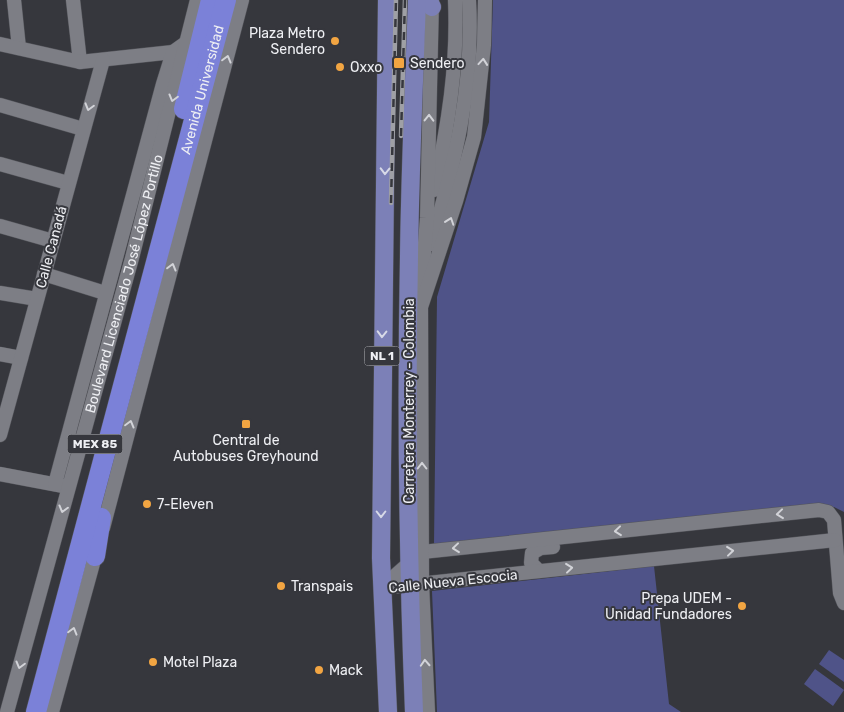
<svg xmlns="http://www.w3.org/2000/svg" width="844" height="712" font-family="Rubik,sans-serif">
  <rect width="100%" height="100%" fill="#36373d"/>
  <!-- green -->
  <g fill="#4f5388">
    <path d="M 493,0 L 844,0 L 844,512 L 834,507 L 434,544 L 437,297 L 489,122 Z"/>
    <path d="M 654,566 L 669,704 L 681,712 L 437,712 L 432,591 Z"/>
    <path d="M 829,650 L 844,660 L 844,682 L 819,664 Z"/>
    <path d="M 815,669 L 844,690 L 833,706 L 804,684 Z"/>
  </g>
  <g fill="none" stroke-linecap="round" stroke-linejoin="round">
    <!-- minor casing -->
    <g stroke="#53545a" stroke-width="15">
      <g id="minor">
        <path d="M 14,0 L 19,48"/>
        <path d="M 73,0 L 80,62"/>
        <path d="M 0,44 L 80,62 L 173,52"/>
        <path d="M 0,105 L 83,129"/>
        <path d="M 0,164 L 68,183"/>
        <path d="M 434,190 C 448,127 458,65 455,0"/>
        <path d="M 0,226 L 53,241"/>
        <path d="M 431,244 C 455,162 474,87 469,0"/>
        <path d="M 44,274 L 105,293"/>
        <path d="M 421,291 L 427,218 L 432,0"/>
        <path d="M 0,293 L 37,299"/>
        <path d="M 0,354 L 21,358"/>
        <path d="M 0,435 L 103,60"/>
        <path d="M 0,474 L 63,486"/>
        <path d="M 55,484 L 163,84 L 173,52 L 187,42"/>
        <path d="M 103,528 L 242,0"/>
        <path d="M 539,571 L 531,563 L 532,553 L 541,548 L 553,547"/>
        <path d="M 381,588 L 422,552 L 819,510 L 828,512 L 834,520 L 840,593 L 844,603"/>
        <path d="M 381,588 L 835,540"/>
        <path id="s1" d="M 7,712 L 132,258 L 197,0"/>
        <path d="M 52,712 L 97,549"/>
        <path d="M 428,712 L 422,584 L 421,307 L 456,201 L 474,137 L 484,45 L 485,0"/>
      </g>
    </g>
    <!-- major casing -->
    <g stroke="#53545a" stroke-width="19">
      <g id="major">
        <path d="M 387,0 L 381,558 L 388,712"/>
        <path d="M 428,0 L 432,7"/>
        <path d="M 414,712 C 408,561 406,409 409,257 C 410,172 414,86 417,0"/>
      </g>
    </g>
    <!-- highway casing -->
    <g stroke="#53545a" stroke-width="21">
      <g id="highway">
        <path d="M 184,109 L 211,0"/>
        <path d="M 95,556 L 101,518"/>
        <path id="s2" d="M 36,712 L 226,0"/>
      </g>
    </g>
    <!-- minor -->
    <use href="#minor" stroke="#7d7e85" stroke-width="14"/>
    <!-- major -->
    <use href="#major" stroke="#7c80b7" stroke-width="18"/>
    <!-- highway -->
    <use href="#highway" stroke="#7b81d8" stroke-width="20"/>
    <!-- rail casing -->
    <g stroke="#9fa0a5" stroke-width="4.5">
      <g id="rail">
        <path d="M 401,136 L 405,0"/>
        <path d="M 391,203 L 396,0"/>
      </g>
    </g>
    <!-- rail -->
    <use href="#rail" stroke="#36373d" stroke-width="2.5" stroke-dasharray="8" stroke-linecap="butt"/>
  </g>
  <!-- one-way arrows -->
  <defs><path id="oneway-chevron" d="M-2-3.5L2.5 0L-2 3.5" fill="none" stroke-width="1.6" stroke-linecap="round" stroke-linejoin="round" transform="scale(1.25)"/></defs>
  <g stroke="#d2d3d8">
    <use href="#oneway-chevron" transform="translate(227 59) rotate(-75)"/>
    <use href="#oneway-chevron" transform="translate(483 62) rotate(-85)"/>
    <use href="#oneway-chevron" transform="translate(173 98) rotate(105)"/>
    <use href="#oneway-chevron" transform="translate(89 107) rotate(106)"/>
    <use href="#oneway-chevron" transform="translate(429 118) rotate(-89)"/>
    <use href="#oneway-chevron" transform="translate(450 221) rotate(-71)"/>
    <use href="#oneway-chevron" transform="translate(172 267) rotate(-75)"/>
    <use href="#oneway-chevron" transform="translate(130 424) rotate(-75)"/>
    <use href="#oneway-chevron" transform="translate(422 466) rotate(-90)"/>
    <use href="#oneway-chevron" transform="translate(63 509) rotate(105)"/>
    <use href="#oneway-chevron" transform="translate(780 514) rotate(174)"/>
    <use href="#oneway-chevron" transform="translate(618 531) rotate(174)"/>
    <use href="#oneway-chevron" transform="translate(456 548) rotate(174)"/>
    <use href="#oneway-chevron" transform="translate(730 551) rotate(-6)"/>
    <use href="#oneway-chevron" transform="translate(569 568) rotate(-6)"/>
    <use href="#oneway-chevron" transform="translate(73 631) rotate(-74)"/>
    <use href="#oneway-chevron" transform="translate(425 663) rotate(-93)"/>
    <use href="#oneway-chevron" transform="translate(20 665) rotate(105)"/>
  </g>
  <g stroke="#d7d9e7">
    <use href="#oneway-chevron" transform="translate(385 171) rotate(91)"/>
    <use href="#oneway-chevron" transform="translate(382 334) rotate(91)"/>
    <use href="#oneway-chevron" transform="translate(381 514) rotate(90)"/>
  </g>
  <!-- markers -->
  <g fill="#f2a542" stroke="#36373d" stroke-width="2">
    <circle cx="335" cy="41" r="5"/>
    <rect x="393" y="57" width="12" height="12" rx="2.5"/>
    <circle cx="340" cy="67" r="5"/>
    <rect x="241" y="419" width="10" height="10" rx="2.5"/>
    <circle cx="147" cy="504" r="5"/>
    <circle cx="281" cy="586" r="5"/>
    <circle cx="742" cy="606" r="5"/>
    <circle cx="153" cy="662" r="5"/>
    <circle cx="319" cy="670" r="5"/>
  </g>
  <g text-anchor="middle" stroke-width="4" stroke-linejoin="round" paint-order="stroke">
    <!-- shield labels -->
    <g fill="#36373d" stroke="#b7b8bc" stroke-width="1">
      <rect x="364.5" y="346.5" width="35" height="19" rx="4"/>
      <rect x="67.5" y="434.5" width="55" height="19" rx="4"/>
    </g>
    <g font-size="12" font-weight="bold" fill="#eeeff3">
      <text x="382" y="360">NL 1</text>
      <text x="95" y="448">MEX 85</text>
    </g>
    <!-- poi labels -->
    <g font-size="14" fill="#eeeff3" stroke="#36373d" text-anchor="start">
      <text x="325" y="38" text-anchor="end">Plaza Metro<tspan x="325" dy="16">Sendero</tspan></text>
      <text x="410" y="68">Sendero</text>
      <text x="350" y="72">Oxxo</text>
      <text x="246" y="445" text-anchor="middle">Central de<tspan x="246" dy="16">Autobuses Greyhound</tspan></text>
      <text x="157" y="509">7-Eleven</text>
      <text x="291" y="591">Transpais</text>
      <text x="732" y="603" text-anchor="end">Prepa UDEM -<tspan x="732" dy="16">Unidad Fundadores</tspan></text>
      <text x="163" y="667">Motel Plaza</text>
      <text x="329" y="675">Mack</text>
    </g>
    <!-- street labels -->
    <g font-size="14" fill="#eeeff3" stroke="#36373d">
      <text dy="5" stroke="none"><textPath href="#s2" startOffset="644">Avenida Universidad</textPath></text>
      <text transform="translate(51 247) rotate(-75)" y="5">Calle Canadá</text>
      <text dy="5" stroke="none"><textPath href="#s1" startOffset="444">Boulevard Licenciado José López Portillo</textPath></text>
      <text transform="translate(409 401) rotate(-90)" y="5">Carretera Monterrey - Colombia</text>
      <text transform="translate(453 581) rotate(-6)" y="5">Calle Nueva Escocia</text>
    </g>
  </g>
</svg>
